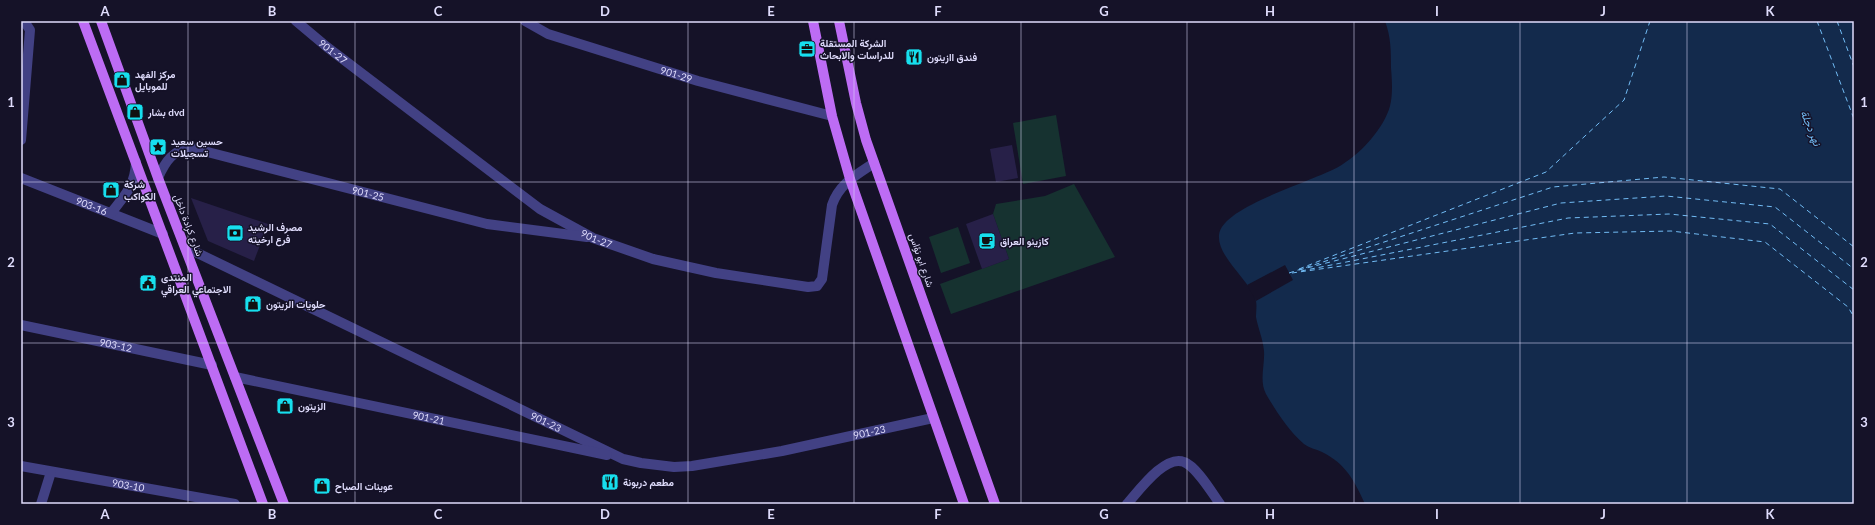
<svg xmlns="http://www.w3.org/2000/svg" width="1875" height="525" font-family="Lato,Vazirmatn,sans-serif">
  <rect width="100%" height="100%" fill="#151228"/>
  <!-- green -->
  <g fill="#163230">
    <path d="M 1056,115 L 1066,176 L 1023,184 L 1013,123 Z"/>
    <path d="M 1074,184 L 1115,257 L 951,314 L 940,284 L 1009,259 L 993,214 L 996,204 L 1045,196 Z"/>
    <path d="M 958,227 L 970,263 L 941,273 L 929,237 Z"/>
  </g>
  <!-- water -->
  <path fill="#132a4c" d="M 1385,21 L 1854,21 L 1854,504 L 1365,504 C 1354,480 1346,464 1322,452 C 1316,449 1309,448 1304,444 C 1289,431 1276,411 1266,394 C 1259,381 1265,365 1264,351 C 1263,339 1258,328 1256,317 C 1256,312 1257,306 1256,301 C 1249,279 1217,257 1219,235 C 1222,205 1318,181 1343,164 C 1362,152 1384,128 1390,106 C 1393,94 1392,80 1391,68 C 1391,51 1391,37 1385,21 Z"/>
  <!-- pier -->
  <path fill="#151228" d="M 1285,265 L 1293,280 L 1256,301 L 1247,285 Z"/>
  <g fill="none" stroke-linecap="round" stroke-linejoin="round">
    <!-- ferry -->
    <g stroke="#72bcf5" stroke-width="1" stroke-dasharray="5 4" stroke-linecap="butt">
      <path d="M 1817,21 L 1854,119"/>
      <path d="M 1837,21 L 1854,67"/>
      <path d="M 1299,269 L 1546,172 L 1624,100 L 1650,21"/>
      <path d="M 1299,270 L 1561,203 L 1666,196 L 1775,207 L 1854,269"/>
      <path d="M 1301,271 L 1568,218 L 1669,214 L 1770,224 L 1854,290"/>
      <path d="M 1289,273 L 1553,187 L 1664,177 L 1780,189 L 1854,247"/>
      <path d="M 1292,273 L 1575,233 L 1671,231 L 1765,242 L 1848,307 L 1854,317"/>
    </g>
  </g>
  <!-- building -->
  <g fill="#272048">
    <path d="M 1012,145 L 1018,178 L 996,182 L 990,149 Z"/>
    <path d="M 191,198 L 268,224 L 254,261 L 208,241 Z"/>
    <path d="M 993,214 L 1009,259 L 982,269 L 966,224 Z"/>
  </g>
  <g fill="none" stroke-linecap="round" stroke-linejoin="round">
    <!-- minor -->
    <g stroke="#424184" stroke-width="10">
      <path id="s1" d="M 296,21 L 327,47 L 540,209 L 593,238 L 653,259 L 716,273 L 808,287 L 817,286 L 822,279 L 832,205 C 839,184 856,175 874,163"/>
      <path id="s2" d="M 525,21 L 548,34 L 698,81 L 832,116"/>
      <path d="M 21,140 L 30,30 L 24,21"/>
      <path id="s3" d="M 21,178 L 163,234"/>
      <path id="s4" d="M 158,178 C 165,162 173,149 192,148 L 487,224 L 587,237"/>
      <path d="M 111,213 C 125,195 135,186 136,162"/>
      <path id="s5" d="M 185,247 L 623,459 L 641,463 L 674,467 L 692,466 L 782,451 L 933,418"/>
      <path id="s6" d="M 21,325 L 212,365"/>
      <path id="s7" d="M 235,377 L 607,455"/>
      <path id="s8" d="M 21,466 L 235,504"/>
      <path d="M 41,504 L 51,472"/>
      <path d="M 1127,504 C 1138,492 1165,454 1184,462 C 1197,467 1212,493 1220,504"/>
    </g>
    <!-- major -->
    <g stroke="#bd6cf4" stroke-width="10">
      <path d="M 83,21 L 263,504"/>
      <path d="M 101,21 L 158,178 L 284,504"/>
      <path d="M 813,21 L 832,116 L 850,179 L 964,504"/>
      <path d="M 839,21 L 856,103 L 866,140 L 995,504"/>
    </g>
  </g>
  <!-- grid -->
  <path fill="none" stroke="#dfdcfc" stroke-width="1" stroke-opacity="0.55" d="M 188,21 L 188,504M 355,21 L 355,504M 521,21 L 521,504M 688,21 L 688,504M 854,21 L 854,504M 1021,21 L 1021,504M 1187,21 L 1187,504M 1354,21 L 1354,504M 1520,21 L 1520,504M 1687,21 L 1687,504M 21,182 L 1854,182M 21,343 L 1854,343"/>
  <!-- icons -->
  <defs>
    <g id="office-square" transform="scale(0.9)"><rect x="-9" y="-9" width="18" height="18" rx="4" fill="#17dfee" stroke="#151228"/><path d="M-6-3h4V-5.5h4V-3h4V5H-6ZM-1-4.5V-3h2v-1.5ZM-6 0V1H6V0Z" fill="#111"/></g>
    <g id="restaurant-square" transform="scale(0.9)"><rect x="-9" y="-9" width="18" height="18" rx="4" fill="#17dfee" stroke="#151228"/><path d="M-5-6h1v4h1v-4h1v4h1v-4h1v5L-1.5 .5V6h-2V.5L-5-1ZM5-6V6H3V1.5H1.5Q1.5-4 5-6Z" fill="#111"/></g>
    <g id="shop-square" transform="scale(0.9)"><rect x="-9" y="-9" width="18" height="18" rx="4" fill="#17dfee" stroke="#151228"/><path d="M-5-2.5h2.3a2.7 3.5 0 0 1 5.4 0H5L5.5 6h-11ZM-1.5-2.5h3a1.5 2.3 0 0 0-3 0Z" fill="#111"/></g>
    <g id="sight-square" transform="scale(0.9)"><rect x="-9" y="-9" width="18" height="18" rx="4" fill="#17dfee" stroke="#151228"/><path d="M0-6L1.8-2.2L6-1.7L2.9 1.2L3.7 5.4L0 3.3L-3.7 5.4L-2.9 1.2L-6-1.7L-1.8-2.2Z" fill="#111"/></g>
    <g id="bank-square" transform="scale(0.9)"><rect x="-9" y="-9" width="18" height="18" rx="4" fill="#17dfee" stroke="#151228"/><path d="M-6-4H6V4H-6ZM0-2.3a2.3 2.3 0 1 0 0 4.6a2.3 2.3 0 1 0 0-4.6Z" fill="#111"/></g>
    <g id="cafe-square" transform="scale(0.9)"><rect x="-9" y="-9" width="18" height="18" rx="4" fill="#17dfee" stroke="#151228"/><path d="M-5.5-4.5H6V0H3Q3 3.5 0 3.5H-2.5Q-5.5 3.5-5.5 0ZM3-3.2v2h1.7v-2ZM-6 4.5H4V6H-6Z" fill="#111"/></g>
    <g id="civic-square" transform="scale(0.9)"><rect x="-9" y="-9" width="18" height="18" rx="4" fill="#17dfee" stroke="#151228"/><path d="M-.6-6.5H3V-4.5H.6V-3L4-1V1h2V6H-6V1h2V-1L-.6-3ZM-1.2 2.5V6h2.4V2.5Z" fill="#111"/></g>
  </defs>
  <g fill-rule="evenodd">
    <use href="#office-square" x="807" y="49"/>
    <use href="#restaurant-square" x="914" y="57"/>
    <use href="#shop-square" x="122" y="80"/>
    <use href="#shop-square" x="135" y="112"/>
    <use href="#sight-square" x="158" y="147"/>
    <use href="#shop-square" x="111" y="190"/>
    <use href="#bank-square" x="235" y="233"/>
    <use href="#cafe-square" x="987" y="241"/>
    <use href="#civic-square" x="148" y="283"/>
    <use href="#shop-square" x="253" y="304"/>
    <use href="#shop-square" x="285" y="406"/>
    <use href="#restaurant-square" x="610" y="482"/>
    <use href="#shop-square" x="322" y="486"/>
  </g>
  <g text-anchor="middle" stroke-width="3" stroke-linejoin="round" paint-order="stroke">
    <!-- poi labels -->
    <g font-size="10" font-weight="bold" fill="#dfdcfc" stroke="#151228" text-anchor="start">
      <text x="820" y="47">الشركة المستقلة<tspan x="820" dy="12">للدراسات والابحاث</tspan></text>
      <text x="927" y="61">فندق اازيتون</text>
      <text x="135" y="78">مركز الفهد<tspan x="135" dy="12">للموبايل</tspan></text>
      <text x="148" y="116">بشار dvd</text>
      <text x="171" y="145">حسين سعيد<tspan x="171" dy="12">تسجيلات</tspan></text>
      <text x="124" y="188">شركة<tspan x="124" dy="12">الكواكب</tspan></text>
      <text x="248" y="231">مصرف الرشيد<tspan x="248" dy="12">فرع ارخيته</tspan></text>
      <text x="1000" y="245">كازينو العراق</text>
      <text x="161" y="281">المنتدى<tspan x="161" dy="12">الاجتماعي العراقي</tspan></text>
      <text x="266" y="308">حلويات الزيتون</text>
      <text x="298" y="410">الزيتون</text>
      <text x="623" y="486">مطعم دربونة</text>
      <text x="335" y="490">عوينات الصباح</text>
    </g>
    <!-- street labels -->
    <g font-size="10" fill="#dfdcfc" stroke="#151228">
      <text dy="4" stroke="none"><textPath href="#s1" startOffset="48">901-27</textPath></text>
      <text dy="4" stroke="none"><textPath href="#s2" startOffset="161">901-29</textPath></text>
      <text dy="4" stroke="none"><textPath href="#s4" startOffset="230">901-25</textPath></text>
      <text dy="4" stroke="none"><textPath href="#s3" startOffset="76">903-16</textPath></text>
      <text transform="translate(189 225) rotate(69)" y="4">شارع كرادة داخل</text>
      <text dy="4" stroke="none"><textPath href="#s1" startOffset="372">901-27</textPath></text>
      <text transform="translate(922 260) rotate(71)" y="4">شارع ابو نؤاس</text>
      <text dy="4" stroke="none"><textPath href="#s6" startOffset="97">903-12</textPath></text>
      <text dy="4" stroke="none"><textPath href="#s7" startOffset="198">901-21</textPath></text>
      <text dy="4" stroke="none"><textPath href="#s5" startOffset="401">901-23</textPath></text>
      <text dy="4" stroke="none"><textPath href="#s5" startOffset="737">901-23</textPath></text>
      <text dy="4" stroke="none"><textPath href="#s8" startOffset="109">903-10</textPath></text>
    </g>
    <!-- water labels -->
    <g font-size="11" font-style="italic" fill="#72bcf5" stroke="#151228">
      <text transform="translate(1811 128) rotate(68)" y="4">نهر دجلة</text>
    </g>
  </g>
  <!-- border -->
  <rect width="1875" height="525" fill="none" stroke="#151228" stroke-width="44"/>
  <rect x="22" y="22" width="1831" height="481" fill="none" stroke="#dfdcfc" stroke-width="1.5"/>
  <g font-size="13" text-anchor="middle" font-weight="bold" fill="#dfdcfc">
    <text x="105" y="16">A</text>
    <text x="272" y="16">B</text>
    <text x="438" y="16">C</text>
    <text x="605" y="16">D</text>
    <text x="771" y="16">E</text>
    <text x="938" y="16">F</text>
    <text x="1104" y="16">G</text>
    <text x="1270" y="16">H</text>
    <text x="1437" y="16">I</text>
    <text x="1603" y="16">J</text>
    <text x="1770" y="16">K</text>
    <text x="11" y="107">1</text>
    <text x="1864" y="107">1</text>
    <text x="11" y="267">2</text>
    <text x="1864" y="267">2</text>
    <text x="11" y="427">3</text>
    <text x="1864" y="427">3</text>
    <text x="105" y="519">A</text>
    <text x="272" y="519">B</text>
    <text x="438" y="519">C</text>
    <text x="605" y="519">D</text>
    <text x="771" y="519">E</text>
    <text x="938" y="519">F</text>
    <text x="1104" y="519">G</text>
    <text x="1270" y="519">H</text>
    <text x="1437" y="519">I</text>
    <text x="1603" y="519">J</text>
    <text x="1770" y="519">K</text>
  </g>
</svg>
